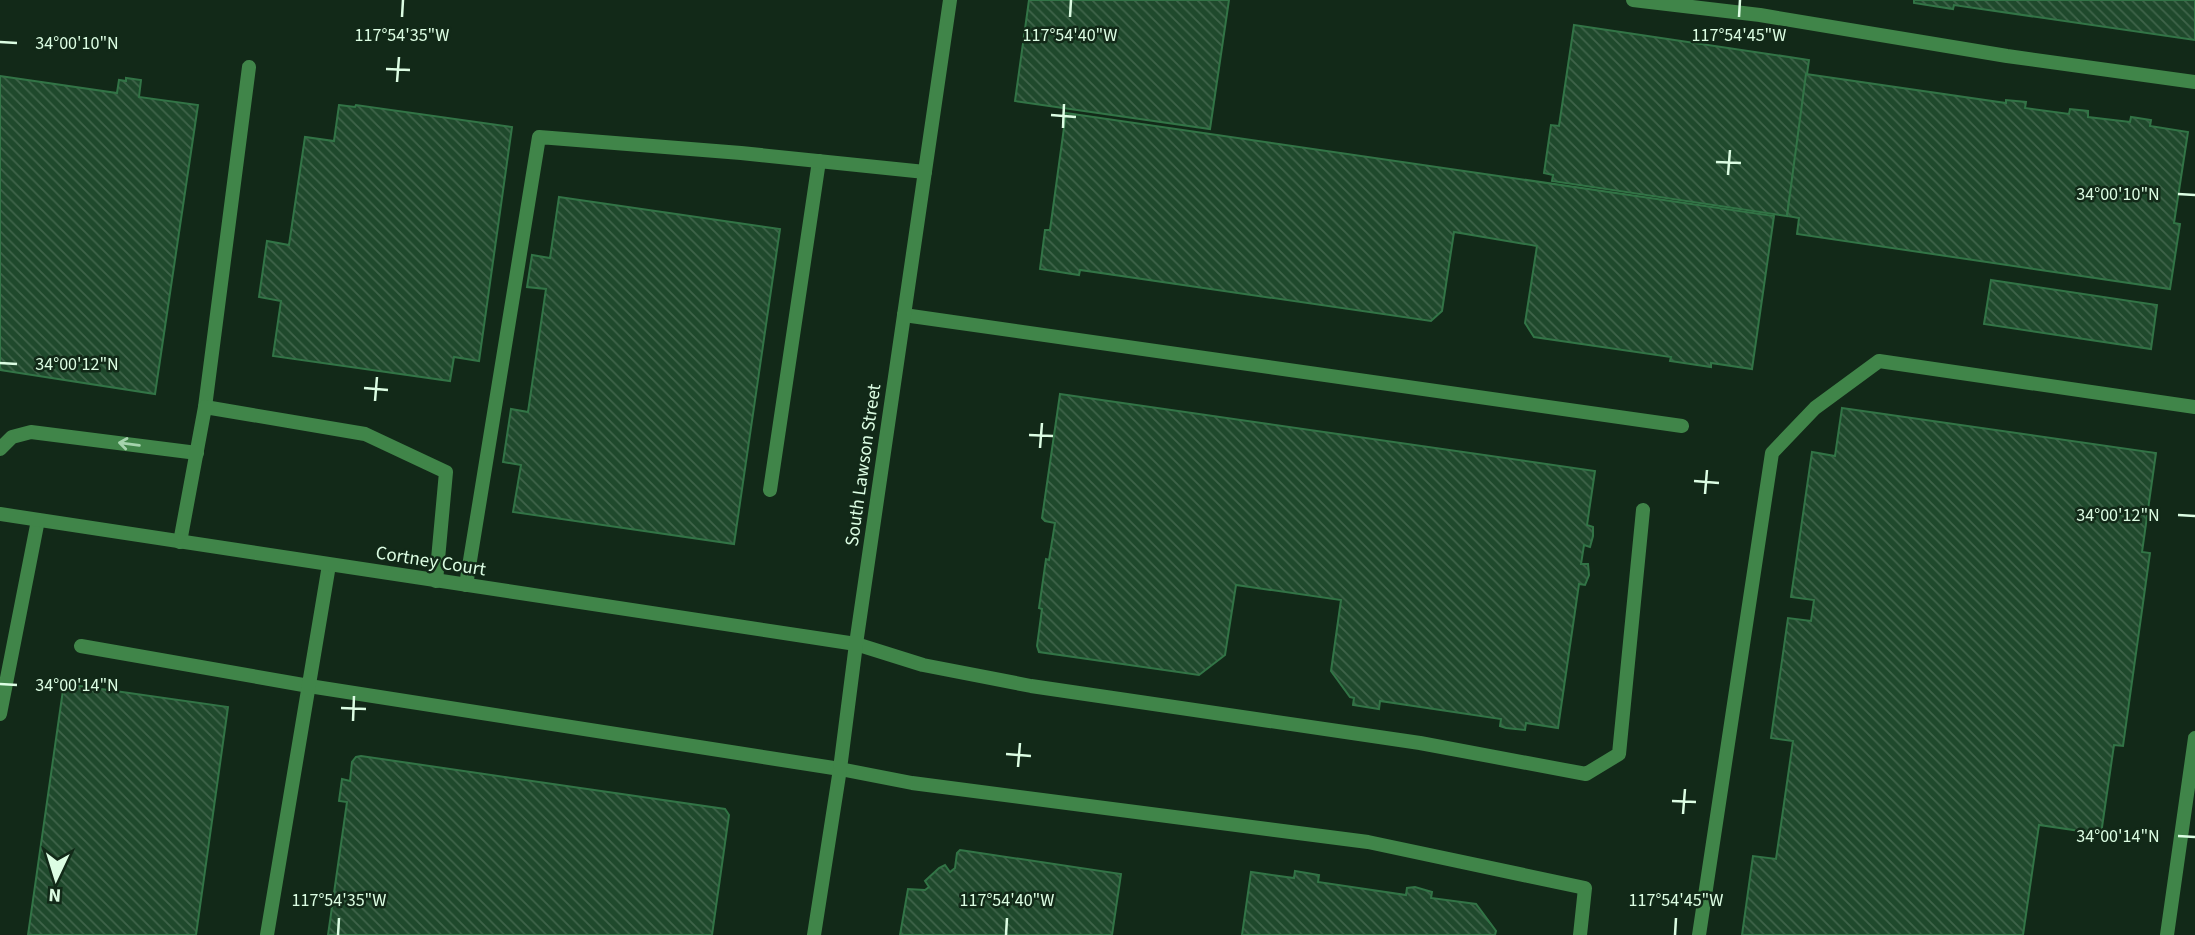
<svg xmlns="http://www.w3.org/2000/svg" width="2195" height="935" font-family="'Source Sans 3',sans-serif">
  <defs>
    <pattern id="building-back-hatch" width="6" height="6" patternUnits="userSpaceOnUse" patternTransform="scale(1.75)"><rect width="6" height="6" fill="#1f492c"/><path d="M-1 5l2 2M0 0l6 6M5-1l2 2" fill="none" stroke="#3f644a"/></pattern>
  </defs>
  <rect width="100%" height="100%" fill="#122918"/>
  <!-- building -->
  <g fill="url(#building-back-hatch)" stroke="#327446" stroke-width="2">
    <path d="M 1029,0 L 1229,0 L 1210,129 L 1015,101 Z"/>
    <path d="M 1914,0 L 2195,0 L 2195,40 L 1954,5 L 1953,9 L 1914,3 Z"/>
    <path d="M 1574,25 L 1809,60 L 1787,216 L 1552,181 L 1553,175 L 1544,173 L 1551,125 L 1559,126 Z"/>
    <path d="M 1806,74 L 2006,103 L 2006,100 L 2026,102 L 2025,108 L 2069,114 L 2070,109 L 2088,111 L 2088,117 L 2130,122 L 2131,117 L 2151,120 L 2150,126 L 2188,132 L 2174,223 L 2180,224 L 2170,289 L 1797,234 L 1799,218 L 1787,216 Z"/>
    <path d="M 0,76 L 117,93 L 119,80 L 126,81 L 126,78 L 141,80 L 139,97 L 198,105 L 155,394 L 0,370 Z"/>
    <path d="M 339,105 L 355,107 L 356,105 L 512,127 L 479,361 L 454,357 L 450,381 L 273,356 L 281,301 L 259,297 L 267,241 L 289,245 L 305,137 L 334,141 Z"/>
    <path d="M 1066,113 L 1774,216 L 1752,369 L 1711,363 L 1711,367 L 1670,361 L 1671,357 L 1534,337 L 1525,323 L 1537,246 L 1454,232 L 1442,311 L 1431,321 L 1080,270 L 1079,275 L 1040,269 L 1045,230 L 1050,230 Z"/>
    <path d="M 559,197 L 780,229 L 734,544 L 513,512 L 521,465 L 503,462 L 511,409 L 528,412 L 546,289 L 527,287 L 532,255 L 550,258 Z"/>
    <path d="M 1991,280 L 2157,305 L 2151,349 L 1984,324 Z"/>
    <path d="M 1060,394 L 1595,471 L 1587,525 L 1593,527 L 1593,536 L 1590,547 L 1584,545 L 1581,564 L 1588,564 L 1589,575 L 1585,585 L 1579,584 L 1558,728 L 1526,723 L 1525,730 L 1506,728 L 1500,726 L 1501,719 L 1380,701 L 1379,709 L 1353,705 L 1354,698 L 1350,697 L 1331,671 L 1341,600 L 1236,585 L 1225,655 L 1199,675 L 1039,652 L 1037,646 L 1042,609 L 1039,608 L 1046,559 L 1049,560 L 1055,523 L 1045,521 L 1042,518 Z"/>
    <path d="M 1842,408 L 2156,453 L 2142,552 L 2150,553 L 2123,746 L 2114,745 L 2101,834 L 2039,825 L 2023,935 L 1742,935 L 1753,856 L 1776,859 L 1793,741 L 1771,738 L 1788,618 L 1811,621 L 1814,600 L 1791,597 L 1812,452 L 1835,456 Z"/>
    <path d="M 66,684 L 228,707 L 196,935 L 28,935 L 63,690 Z"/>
    <path d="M 361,756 L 725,809 L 729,815 L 712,935 L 328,935 L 347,802 L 339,801 L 342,779 L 350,781 L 352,762 L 356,757 Z"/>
    <path d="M 960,850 L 1121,874 L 1112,935 L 900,935 L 908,889 L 925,890 L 929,887 L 925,881 L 939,868 L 945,865 L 950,872 L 955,868 L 957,853 Z"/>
    <path d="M 1295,871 L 1319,875 L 1318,882 L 1406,895 L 1407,888 L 1415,887 L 1432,892 L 1431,898 L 1476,904 L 1496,931 L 1495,935 L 1242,935 L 1251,872 L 1294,878 Z"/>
  </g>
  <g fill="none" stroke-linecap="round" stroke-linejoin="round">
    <!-- lane -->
    <g stroke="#408549" stroke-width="14">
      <path d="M 1633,0 L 1760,15 L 2007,56 L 2195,82"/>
      <path d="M 904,315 L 1682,426"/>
      <path d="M 205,407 L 249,67"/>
      <path d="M 0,449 L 12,437 L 31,432 L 197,453"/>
      <path d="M 770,490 L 819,161"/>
      <path d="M 180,542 L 205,407 L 365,434 L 446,472 L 436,581"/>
      <path d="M 466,585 L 539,137 L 741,153 L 925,172"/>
      <path d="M 856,644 L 923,665 L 1031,686 L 1420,743 L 1586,774 L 1619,754 L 1643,510"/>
      <path d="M 81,646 L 309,686 L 840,769 L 912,783 L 1368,842 L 1585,888 L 1580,935"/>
      <path d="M 0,714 L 38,520"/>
      <path d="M 267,935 L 329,565"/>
      <path d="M 1699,935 L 1772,453 L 1815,408 L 1879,361 L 2195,407"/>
    </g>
    <!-- street -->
    <g stroke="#408549" stroke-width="14">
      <path d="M 0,514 L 856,644"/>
      <path d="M 814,935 L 840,769 L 856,644 L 950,0"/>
      <path d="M 2167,935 L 2195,738"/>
    </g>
  </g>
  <!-- one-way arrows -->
  <defs><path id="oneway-shaft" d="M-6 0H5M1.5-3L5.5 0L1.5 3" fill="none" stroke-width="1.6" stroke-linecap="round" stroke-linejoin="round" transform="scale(1.75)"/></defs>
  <use stroke="#a5d3ad" href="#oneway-shaft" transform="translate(129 444) rotate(-173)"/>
  <!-- ticks -->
  <path fill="none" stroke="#dcfde3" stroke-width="2.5" d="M 402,17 L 403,0M 1070,17 L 1071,0M 1739,17 L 1740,0M 0,42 L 17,43M 386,69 L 410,70M 397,82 L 399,57M 1051,115 L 1076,117M 1063,128 L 1064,104M 1716,162 L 1741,163M 1728,175 L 1730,150M 2178,194 L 2195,195M 0,363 L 17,364M 364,388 L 388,390M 375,401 L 377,377M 1029,435 L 1053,436M 1040,448 L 1042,423M 1694,481 L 1719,483M 1705,494 L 1707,470M 2178,515 L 2195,516M 0,684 L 17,685M 341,708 L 366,709M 353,721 L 354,696M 1006,754 L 1031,756M 1018,767 L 1020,743M 1672,801 L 1696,802M 1683,814 L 1685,789M 2178,836 L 2195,837M 338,935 L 339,918M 1006,935 L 1007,918M 1675,935 L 1676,918"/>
  <g text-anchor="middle" stroke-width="5" stroke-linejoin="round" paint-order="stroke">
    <!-- street labels -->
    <g font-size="19" fill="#dcfde3" stroke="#122918">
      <text transform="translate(862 465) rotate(-82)" y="7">South Lawson Street</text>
      <text transform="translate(431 560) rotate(9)" y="7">Cortney Court</text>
    </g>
  </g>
  <g font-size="18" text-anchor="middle" fill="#dcfde3" stroke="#122918" stroke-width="5" stroke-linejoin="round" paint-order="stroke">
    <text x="402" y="41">117°54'35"W</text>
    <text x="1070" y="41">117°54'40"W</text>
    <text x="1739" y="41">117°54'45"W</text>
    <text x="77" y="49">34°00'10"N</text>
    <text x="2118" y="200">34°00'10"N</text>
    <text x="77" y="370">34°00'12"N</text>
    <text x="2118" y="521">34°00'12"N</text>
    <text x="77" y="691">34°00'14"N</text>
    <text x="2118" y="842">34°00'14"N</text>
    <text x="339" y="906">117°54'35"W</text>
    <text x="1007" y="906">117°54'40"W</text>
    <text x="1676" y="906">117°54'45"W</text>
  </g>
  <!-- north arrow -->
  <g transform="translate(56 879) rotate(184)" stroke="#122918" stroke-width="5" paint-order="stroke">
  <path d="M0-5L12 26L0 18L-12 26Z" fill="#dcfde3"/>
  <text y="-10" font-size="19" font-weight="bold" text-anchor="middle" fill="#dcfde3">N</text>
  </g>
</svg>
